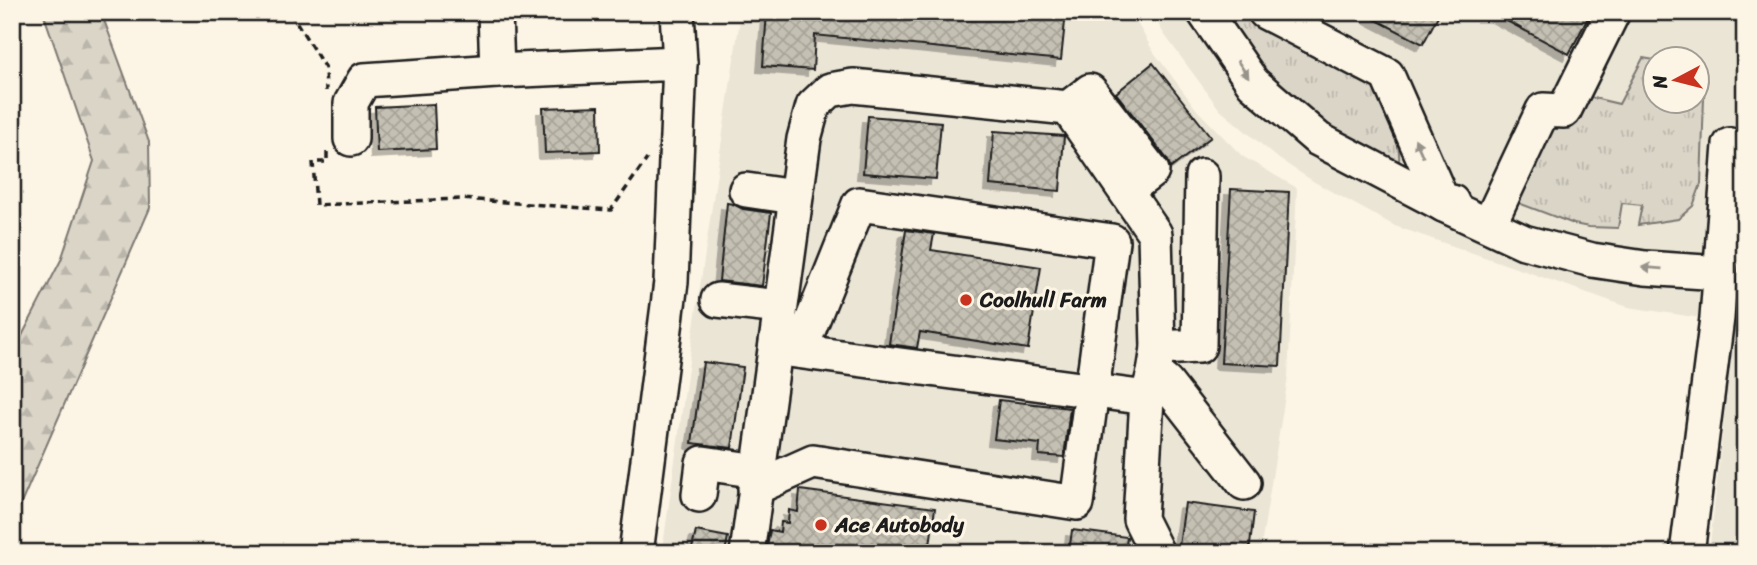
<svg xmlns="http://www.w3.org/2000/svg" width="1757" height="565" font-family="Sriracha,sans-serif">
  <defs>
    <pattern id="grass-tufts" width="24" height="20" patternUnits="userSpaceOnUse" patternTransform="scale(1.75)"><rect width="24" height="20" fill="#dbd5c8"/><path d="M3 7l-1-3M5 7V3M7 7l1-3M15 17l-1-3M17 17v-4M19 17l1-3" fill="none" stroke="#bbb6ab"/></pattern>
    <pattern id="forest-firs" width="22" height="20" patternUnits="userSpaceOnUse" patternTransform="scale(1.75)"><rect width="22" height="20" fill="#dbd5c8"/><path d="M5 1l3.5 6h-7zM16 11l3.5 6h-7z" fill="#bbb6ab"/></pattern>
    <pattern id="building-cross-hatch" width="8" height="8" patternUnits="userSpaceOnUse" patternTransform="scale(1.75)"><rect width="8" height="8" fill="#c4c0b3"/><path d="M0 0l8 8M0 8l8-8" fill="none" stroke="#a8a499"/></pattern>
    <filter id="shadow"><feDropShadow dx="-6" dy="6" stdDeviation="0" flood-color="#0004"/></filter>
  </defs>
  <rect width="100%" height="100%" fill="#fcf5e5"/>
  <filter id="ink" filterUnits="userSpaceOnUse"><feTurbulence type="fractalNoise" baseFrequency=".0143" numOctaves="2"/><feDisplacementMap in="SourceGraphic" scale="14" xChannelSelector="R" yChannelSelector="G"/><feConvolveMatrix kernelMatrix="1 2 1 2 8 2 1 2 1" color-interpolation-filters="sRGB"/></filter>
  <g filter="url(#ink)">
    <!-- built -->
    <g fill="#ebe5d6" fill-rule="evenodd">
      <path d="M 741,12 L 1131,12 L 1153,51 L 1197,110 L 1242,156 L 1297,188 L 1288,377 L 1260,553 L 662,553 L 691,347 Z"/>
      <path d="M 1151,12 L 1745,12 L 1745,307 L 1737,307 L 1701,318 L 1628,307 L 1395,226 L 1316,183 L 1279,159 L 1220,110 L 1164,34 ZM 1656,60 L 1698,60 L 1698,102 L 1656,102 Z"/>
      <path d="M 1736,312 L 1745,312 L 1745,553 L 1709,553 Z"/>
    </g>
    <!-- grass -->
    <g fill="url(#grass-tufts)" stroke="#7c7872" stroke-width="2">
      <path d="M 1236,16 L 1245,16 L 1365,72 L 1372,78 C 1381,100 1405,145 1398,167 L 1390,168 L 1278,93 L 1229,23 L 1230,18 Z"/>
      <path d="M 1643,58 L 1655,60 L 1656,102 L 1698,102 L 1698,68 L 1705,69 L 1701,184 L 1693,206 L 1678,219 L 1638,225 L 1642,205 L 1622,203 L 1618,228 L 1589,227 L 1574,224 L 1521,204 L 1519,200 L 1552,126 L 1567,128 L 1585,96 L 1619,104 Z"/>
    </g>
    <!-- forest -->
    <path fill="url(#forest-firs)" stroke="#7c7872" stroke-width="2" d="M 43,12 L 101,12 L 149,142 L 150,208 L 20,506 L 12,514 L 12,355 L 61,260 L 94,161 Z"/>
    <!-- building -->
    <g fill="url(#building-cross-hatch)" stroke="#1c1c1c" stroke-width="2" filter="url(#shadow)">
      <path d="M 767,12 L 1066,12 L 1061,60 L 815,35 L 813,70 L 763,66 Z"/>
      <path d="M 1361,12 L 1440,12 L 1423,44 Z"/>
      <path d="M 1490,12 L 1591,12 L 1569,54 Z"/>
      <path d="M 1153,63 L 1211,137 L 1171,168 L 1167,159 L 1116,93 Z"/>
      <path d="M 434,104 L 436,149 L 377,152 L 375,107 Z"/>
      <path d="M 599,106 L 600,151 L 545,153 L 543,108 Z"/>
      <path d="M 868,116 L 941,122 L 936,179 L 863,173 Z"/>
      <path d="M 994,131 L 1064,136 L 1060,191 L 990,185 Z"/>
      <path d="M 1231,189 L 1289,192 L 1280,366 L 1221,363 Z"/>
      <path d="M 727,203 L 733,204 L 743,209 L 771,213 L 762,286 L 719,281 Z"/>
      <path d="M 906,230 L 934,234 L 931,250 L 1041,267 L 1028,349 L 920,332 L 917,348 L 889,344 Z"/>
      <path d="M 703,362 L 743,367 L 732,448 L 692,443 Z"/>
      <path d="M 999,400 L 1070,408 L 1064,457 L 1039,455 L 1040,444 L 994,439 Z"/>
      <path d="M 800,490 L 935,508 L 929,553 L 766,553 L 770,530 L 780,532 L 781,522 L 788,523 L 789,510 L 798,512 Z"/>
      <path d="M 1185,503 L 1254,512 L 1249,553 L 1178,553 Z"/>
      <path d="M 1072,530 L 1127,537 L 1125,553 L 1069,553 Z"/>
      <path d="M 696,531 L 728,537 L 725,553 L 691,553 Z"/>
    </g>
    <g fill="none" stroke-linecap="round" stroke-linejoin="round">
      <!-- minor casing -->
      <g stroke="#1c1c1c" stroke-width="38">
        <g id="minor">
          <path d="M 495,12 L 497,71 L 680,63 L 671,282 L 636,553"/>
          <path d="M 677,12 L 680,63"/>
          <path d="M 1204,12 L 1253,83 L 1318,139 L 1444,205 L 1524,242 L 1592,260 L 1645,268 L 1720,273"/>
          <path d="M 1265,12 L 1387,75 L 1444,205 L 1452,202"/>
          <path d="M 1068,108 L 1090,91 L 1152,171 L 1126,191"/>
          <path d="M 351,139 L 351,103 L 364,80 L 497,71"/>
          <path d="M 746,190 L 795,197"/>
          <path d="M 1495,212 L 1543,110 L 1564,111 L 1613,12"/>
          <path d="M 718,300 L 780,307"/>
          <path d="M 1158,348 L 1199,346 L 1202,176"/>
          <path d="M 781,349 L 1147,398"/>
          <path d="M 1154,373 L 1166,383 L 1244,483"/>
          <path d="M 755,488 L 813,462 L 1077,503 L 1112,241 L 859,204 L 800,351"/>
          <path d="M 699,495 L 703,463 L 758,471"/>
          <path d="M 747,553 L 804,139 L 813,106 L 830,90 L 853,86 L 1068,108 L 1155,234 L 1158,348 L 1154,373 L 1147,398 L 1140,519 L 1157,553"/>
          <path d="M 1687,553 L 1717,318 L 1730,145"/>
        </g>
      </g>
      <!-- path -->
      <g stroke="#1c1c1c" stroke-width="3.5" stroke-dasharray="7 5" stroke-linecap="butt">
        <path d="M 291,12 L 292,15 L 325,68 L 326,91"/>
        <path d="M 327,152 L 327,162 L 313,162 L 316,205 L 462,199 L 611,210 L 647,159"/>
      </g>
      <!-- minor -->
      <use href="#minor" stroke="#fcf5e5" stroke-width="33"/>
    </g>
    <!-- one-way arrows -->
    <defs><path id="oneway-solid" d="M-6-.8H1V-3.2L6.5 0L1 3.2V.8H-6Z" transform="scale(1.75)"/></defs>
    <g fill="#97938b">
      <use href="#oneway-solid" transform="translate(1243 69) rotate(56)"/>
      <use href="#oneway-solid" transform="translate(1419 148) rotate(-114)"/>
      <use href="#oneway-solid" transform="translate(1652 268) rotate(-175)"/>
    </g>
  </g>
  <!-- markers -->
  <g fill="#c8321e" stroke="#fcf5e5" stroke-width="2.5">
    <circle cx="966" cy="300" r="7"/>
    <circle cx="821" cy="525" r="7"/>
  </g>
  <g text-anchor="middle" stroke-width="6" stroke-linejoin="round" paint-order="stroke">
    <!-- poi labels -->
    <g font-size="21" font-weight="bold" fill="#1c1c1c" stroke="#fcf5e5" text-anchor="start">
      <text x="980" y="307">Coolhull Farm</text>
      <text x="835" y="532">Ace Autobody</text>
    </g>
  </g>
  <!-- margin -->
  <rect width="1757" height="565" fill="none" stroke="#fcf5e5" stroke-width="42"/>
  <rect x="21" y="21" width="1715" height="523" fill="none" stroke="#1c1c1c" stroke-width="2.5" filter="url(#ink)"/>
  <!-- north arrow -->
  <g transform="translate(1676 80) rotate(263)"><circle r="33" fill="#fcf5e5" stroke="#a29e95" stroke-width="2"/>
  <path d="M0-5L12 26L0 18L-12 26Z" fill="#c8321e"/>
  <text y="-10" font-size="19" font-weight="bold" text-anchor="middle" fill="#1c1c1c">N</text>
  </g>
</svg>
